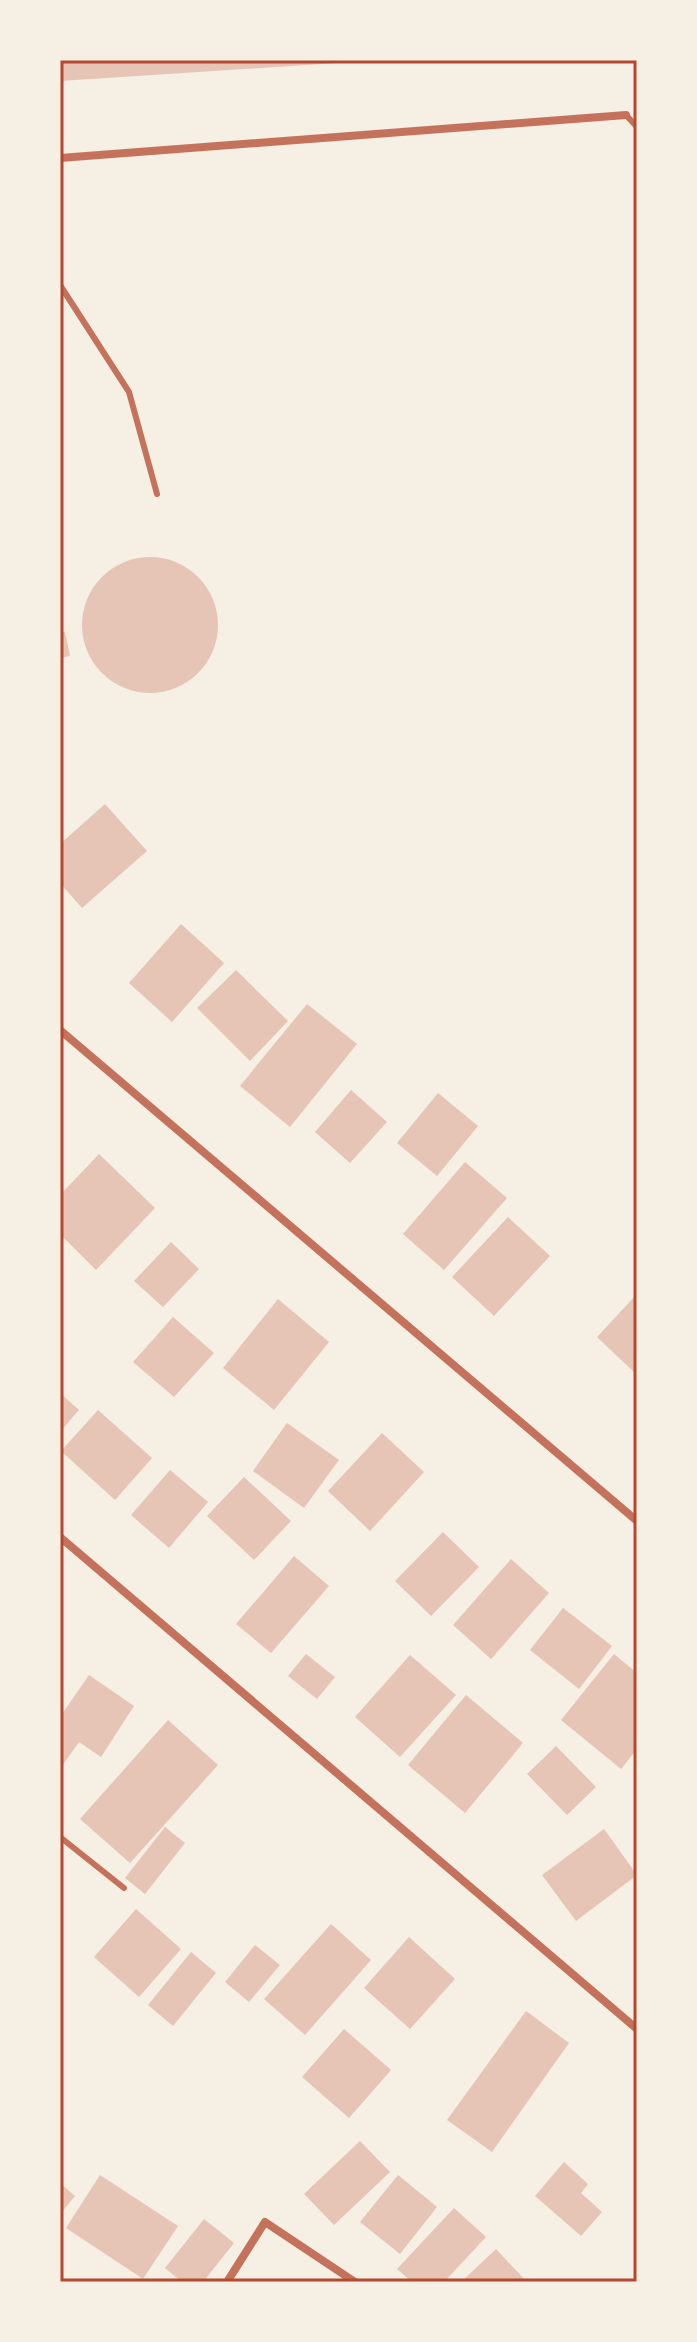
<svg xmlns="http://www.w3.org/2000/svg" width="697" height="2342" font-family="'PT Sans',sans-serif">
  <rect width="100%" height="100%" fill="#f6efe4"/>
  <!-- building -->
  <g fill="#e6c5b7">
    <path d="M 60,60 L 352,60 L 352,62 L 60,81 Z"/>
    <circle cx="150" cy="625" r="68"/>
    <path d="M 65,632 L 70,656 L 60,658 L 60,633 Z"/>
    <path d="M 105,804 L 147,851 L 82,908 L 60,883 L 60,844 Z"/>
    <path d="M 181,924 L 224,963 L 172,1022 L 129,983 Z"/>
    <path d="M 236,970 L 288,1021 L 250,1061 L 197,1008 Z"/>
    <path d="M 307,1004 L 357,1044 L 290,1127 L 240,1086 Z"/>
    <path d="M 351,1090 L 387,1122 L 350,1163 L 315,1132 Z"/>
    <path d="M 438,1093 L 478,1126 L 437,1176 L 397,1143 Z"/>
    <path d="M 99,1154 L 155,1208 L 96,1270 L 60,1234 L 60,1195 Z"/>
    <path d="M 465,1162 L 507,1198 L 444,1270 L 403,1234 Z"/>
    <path d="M 508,1217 L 550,1256 L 494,1316 L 452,1277 Z"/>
    <path d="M 171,1242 L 199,1269 L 163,1307 L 134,1281 Z"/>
    <path d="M 637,1294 L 637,1375 L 597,1337 Z"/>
    <path d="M 278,1299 L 329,1342 L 274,1410 L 223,1368 Z"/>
    <path d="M 173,1317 L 214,1353 L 174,1397 L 133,1362 Z"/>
    <path d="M 60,1393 L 79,1410 L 60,1432 Z"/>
    <path d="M 98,1410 L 152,1458 L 115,1500 L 61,1451 Z"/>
    <path d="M 287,1423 L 339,1460 L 304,1508 L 253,1471 Z"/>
    <path d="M 382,1433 L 424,1472 L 370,1531 L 328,1491 Z"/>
    <path d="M 170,1470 L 208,1502 L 169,1548 L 131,1515 Z"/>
    <path d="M 244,1477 L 291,1521 L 254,1560 L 207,1516 Z"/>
    <path d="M 443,1532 L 479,1567 L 431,1616 L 395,1581 Z"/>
    <path d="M 294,1556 L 329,1586 L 271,1653 L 236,1624 Z"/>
    <path d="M 511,1559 L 549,1593 L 491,1659 L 453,1625 Z"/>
    <path d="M 563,1608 L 612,1646 L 579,1689 L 530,1650 Z"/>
    <path d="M 306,1654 L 335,1677 L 317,1699 L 288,1676 Z"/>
    <path d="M 614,1654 L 637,1673 L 637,1749 L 621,1769 L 561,1720 Z"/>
    <path d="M 410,1655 L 456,1695 L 400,1757 L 355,1717 Z"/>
    <path d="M 89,1675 L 134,1706 L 101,1757 L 79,1742 L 60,1769 L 60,1717 Z"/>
    <path d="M 466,1695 L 523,1743 L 465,1813 L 408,1765 Z"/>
    <path d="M 168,1720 L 218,1765 L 130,1863 L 80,1819 Z"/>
    <path d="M 556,1746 L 596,1787 L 567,1815 L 527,1774 Z"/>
    <path d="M 165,1827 L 185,1843 L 145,1894 L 125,1878 Z"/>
    <path d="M 604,1829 L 637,1875 L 576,1921 L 542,1875 Z"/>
    <path d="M 136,1909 L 181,1949 L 139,1997 L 94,1957 Z"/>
    <path d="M 331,1924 L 371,1960 L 305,2035 L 264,1999 Z"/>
    <path d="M 409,1937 L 455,1979 L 410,2029 L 364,1988 Z"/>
    <path d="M 255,1945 L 280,1965 L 249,2002 L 225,1982 Z"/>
    <path d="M 191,1952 L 216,1973 L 173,2026 L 148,2005 Z"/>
    <path d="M 526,2011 L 569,2043 L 492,2152 L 447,2120 Z"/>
    <path d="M 344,2029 L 391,2070 L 349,2118 L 302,2077 Z"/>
    <path d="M 360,2141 L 390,2172 L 334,2225 L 304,2194 Z"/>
    <path d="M 564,2162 L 588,2184 L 581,2193 L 602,2212 L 581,2236 L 535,2196 Z"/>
    <path d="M 100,2175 L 178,2226 L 143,2279 L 66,2228 Z"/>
    <path d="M 398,2175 L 437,2207 L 400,2254 L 360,2222 Z"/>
    <path d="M 60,2183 L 75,2196 L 60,2214 Z"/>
    <path d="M 454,2208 L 486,2237 L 444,2282 L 412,2282 L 397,2269 Z"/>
    <path d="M 204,2219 L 234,2243 L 203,2282 L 182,2282 L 165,2268 Z"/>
    <path d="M 496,2249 L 527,2282 L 461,2282 Z"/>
  </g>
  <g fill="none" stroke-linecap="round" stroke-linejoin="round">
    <!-- service -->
    <g stroke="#c5725c" stroke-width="6">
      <path d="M 626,115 L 637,127"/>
      <path d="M 60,285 L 129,392 L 157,494"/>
      <path d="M 60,1837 L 124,1888"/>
    </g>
    <!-- minor -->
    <g stroke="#c5725c" stroke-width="8">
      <path d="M 60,158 L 626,115"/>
      <path d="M 60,1030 L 637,1521"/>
      <path d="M 60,1537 L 637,2029"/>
      <path d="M 227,2282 L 265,2222 L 355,2282"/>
    </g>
  </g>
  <!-- border -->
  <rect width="697" height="2342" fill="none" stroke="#f6efe4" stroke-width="124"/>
  <rect x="62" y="62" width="573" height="2218" fill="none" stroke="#b5482f" stroke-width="3"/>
</svg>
